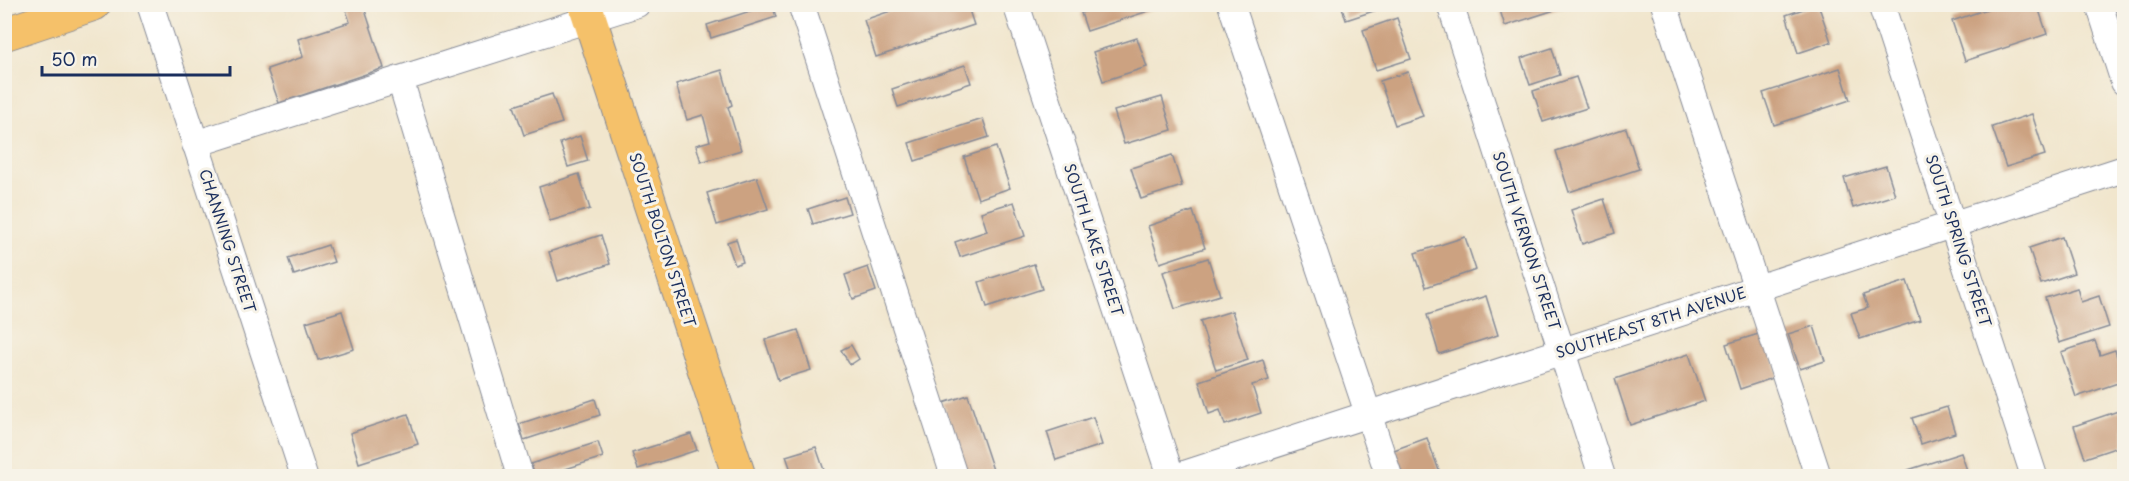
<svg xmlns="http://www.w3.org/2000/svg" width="2129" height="481" font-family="'Playpen Sans',sans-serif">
  <rect width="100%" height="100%" fill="#f7f3e8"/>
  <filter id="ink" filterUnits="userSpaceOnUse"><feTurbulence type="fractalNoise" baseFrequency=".0167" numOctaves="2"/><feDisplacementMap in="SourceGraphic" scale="12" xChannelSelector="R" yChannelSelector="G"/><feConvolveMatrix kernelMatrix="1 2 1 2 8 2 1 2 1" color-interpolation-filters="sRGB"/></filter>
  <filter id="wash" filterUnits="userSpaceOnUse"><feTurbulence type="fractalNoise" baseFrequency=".008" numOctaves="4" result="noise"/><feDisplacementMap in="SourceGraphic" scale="24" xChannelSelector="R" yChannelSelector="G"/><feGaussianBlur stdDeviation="1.35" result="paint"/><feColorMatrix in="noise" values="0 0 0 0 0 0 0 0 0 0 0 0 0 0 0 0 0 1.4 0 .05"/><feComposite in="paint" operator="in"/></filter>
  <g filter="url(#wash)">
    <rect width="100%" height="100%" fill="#f1e6cd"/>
    <g id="blocks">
      <!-- building -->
      <g fill="#cca281">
        <path d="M 344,4 L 363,4 L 384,68 L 279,103 L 267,69 L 303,57 L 298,39 L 350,22 Z"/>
        <path d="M 772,4 L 776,17 L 711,38 L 707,25 Z"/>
        <path d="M 911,4 L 967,4 L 974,25 L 876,57 L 864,20 Z"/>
        <path d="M 1107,4 L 1167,4 L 1167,5 L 1087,31 L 1081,13 Z"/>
        <path d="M 1341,4 L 1392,4 L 1392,5 L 1346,20 Z"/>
        <path d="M 1498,4 L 1563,4 L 1564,7 L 1505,26 Z"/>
        <path d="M 1818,4 L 1831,42 L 1798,53 L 1786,15 Z"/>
        <path d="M 2002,4 L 2037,4 L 2047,34 L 1965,61 L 1952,21 Z"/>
        <path d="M 1397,18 L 1411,59 L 1376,70 L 1363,30 Z"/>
        <path d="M 1137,38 L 1147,67 L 1103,81 L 1093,52 Z"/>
        <path d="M 1552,48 L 1560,75 L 1530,85 L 1521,58 Z"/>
        <path d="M 965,65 L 971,83 L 898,107 L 892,89 Z"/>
        <path d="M 1840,68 L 1850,100 L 1774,125 L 1763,93 Z"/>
        <path d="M 722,70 L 732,105 L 728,107 L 741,150 L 701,162 L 696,145 L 710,141 L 703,115 L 687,120 L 676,84 Z"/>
        <path d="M 1408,72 L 1423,116 L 1395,125 L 1380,81 Z"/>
        <path d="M 1576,77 L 1587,108 L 1543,122 L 1533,91 Z"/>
        <path d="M 552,94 L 562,123 L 524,135 L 514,106 Z"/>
        <path d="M 1162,97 L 1172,130 L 1124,144 L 1114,111 Z"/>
        <path d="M 2032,114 L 2045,155 L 2006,167 L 1992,127 Z"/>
        <path d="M 983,119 L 989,137 L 915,161 L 909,143 Z"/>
        <path d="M 1626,128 L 1639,169 L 1569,192 L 1556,151 Z"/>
        <path d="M 580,136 L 588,161 L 568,167 L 560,143 Z"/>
        <path d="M 996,147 L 1010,188 L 978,199 L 964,157 Z"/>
        <path d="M 1172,155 L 1182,186 L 1141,199 L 1131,168 Z"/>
        <path d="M 1886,166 L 1895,195 L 1853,208 L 1844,178 Z"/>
        <path d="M 579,174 L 590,209 L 550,221 L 539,187 Z"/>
        <path d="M 757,177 L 768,209 L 717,225 L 707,193 Z"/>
        <path d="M 845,197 L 850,213 L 813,224 L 808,209 Z"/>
        <path d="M 1604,199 L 1615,233 L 1582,244 L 1571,210 Z"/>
        <path d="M 1014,202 L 1025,236 L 960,257 L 955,242 L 987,231 L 981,212 Z"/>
        <path d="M 1193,211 L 1205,248 L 1160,263 L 1148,226 Z"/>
        <path d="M 601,235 L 610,264 L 558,281 L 549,252 Z"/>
        <path d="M 1465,237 L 1476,270 L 1426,287 L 1415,253 Z"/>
        <path d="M 2062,237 L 2074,273 L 2041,284 L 2029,248 Z"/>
        <path d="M 736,239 L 743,262 L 735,265 L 727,242 Z"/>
        <path d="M 328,245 L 334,262 L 294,275 L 288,258 Z"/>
        <path d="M 1208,258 L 1220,295 L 1175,309 L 1163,272 Z"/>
        <path d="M 1034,264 L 1042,289 L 987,307 L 979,282 Z"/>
        <path d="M 868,267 L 876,291 L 853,299 L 845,275 Z"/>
        <path d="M 1907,281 L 1920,320 L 1860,339 L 1851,313 L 1868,308 L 1863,295 Z"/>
        <path d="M 2077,288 L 2081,302 L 2099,296 L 2109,327 L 2059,343 L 2045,298 Z"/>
        <path d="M 1486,296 L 1498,335 L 1439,354 L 1427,315 Z"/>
        <path d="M 342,311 L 354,349 L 318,360 L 306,322 Z"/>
        <path d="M 1232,311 L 1248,360 L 1216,370 L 1200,321 Z"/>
        <path d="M 1814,326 L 1825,361 L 1800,369 L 1788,334 Z"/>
        <path d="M 798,330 L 811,370 L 778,380 L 765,340 Z"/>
        <path d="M 1765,332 L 1779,376 L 1740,389 L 1726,344 Z"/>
        <path d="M 2095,341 L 2100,355 L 2115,350 L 2124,381 L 2076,397 L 2061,352 Z"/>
        <path d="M 851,345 L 859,359 L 850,365 L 841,350 Z"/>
        <path d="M 1689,354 L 1705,401 L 1630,425 L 1615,379 Z"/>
        <path d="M 1263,360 L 1269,380 L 1252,385 L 1261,413 L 1225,425 L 1220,410 L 1209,414 L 1199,381 Z"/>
        <path d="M 968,395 L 995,476 L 967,476 L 943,403 Z"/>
        <path d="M 595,399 L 600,415 L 524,440 L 519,424 Z"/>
        <path d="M 1947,407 L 1955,433 L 1921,444 L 1912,418 Z"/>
        <path d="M 2124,409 L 2124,445 L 2085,458 L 2074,426 Z"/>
        <path d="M 408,414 L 418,444 L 359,463 L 350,433 Z"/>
        <path d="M 1093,417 L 1102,445 L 1056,460 L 1047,432 Z"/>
        <path d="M 691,434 L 697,450 L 638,469 L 632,453 Z"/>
        <path d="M 1427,438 L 1441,476 L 1403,476 L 1394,450 Z"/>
        <path d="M 598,442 L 603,457 L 544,476 L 535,476 L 531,464 Z"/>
        <path d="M 816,447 L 826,476 L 793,476 L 786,456 Z"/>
        <path d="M 1961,453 L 1969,476 L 1910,476 L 1908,470 Z"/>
      </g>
    </g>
  </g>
  <g filter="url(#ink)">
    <use href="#blocks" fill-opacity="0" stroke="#868a96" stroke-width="1.5"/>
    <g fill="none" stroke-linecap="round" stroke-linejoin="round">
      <!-- minor casing -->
      <g stroke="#868a96" stroke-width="28">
        <g id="minor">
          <path d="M 150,4 L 304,476"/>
          <path d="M 801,4 L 954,476"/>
          <path d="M 1016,4 L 1171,476"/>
          <path d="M 1231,4 L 1389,476"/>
          <path d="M 1450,4 L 1602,476"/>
          <path d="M 1664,4 L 1818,476"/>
          <path d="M 1881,4 L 2034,476"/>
          <path d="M 2099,4 L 2124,82"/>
          <path d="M 400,79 L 520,476"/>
          <path d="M 195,144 L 637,4"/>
          <path d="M 1178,476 L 2124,169"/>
        </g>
      </g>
      <!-- major casing -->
      <g stroke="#868a96" stroke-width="35">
        <g id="major">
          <path d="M 585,4 L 739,476"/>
          <path d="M 4,34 L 94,4"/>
        </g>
      </g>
      <!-- minor -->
      <use href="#minor" stroke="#fff" stroke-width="26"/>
      <!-- major -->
      <use href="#major" stroke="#f5c16b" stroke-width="33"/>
    </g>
  </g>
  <g text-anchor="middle" stroke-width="6" stroke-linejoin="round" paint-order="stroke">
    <!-- street labels -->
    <g font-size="15" fill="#1b2f5e" stroke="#f7f3e8">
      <text transform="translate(662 240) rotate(72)" y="5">SOUTH BOLTON STREET</text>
      <text transform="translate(1093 240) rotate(72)" y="5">SOUTH LAKE STREET</text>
      <text transform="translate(227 241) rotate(72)" y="5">CHANNING STREET</text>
      <text transform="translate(1526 241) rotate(72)" y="5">SOUTH VERNON STREET</text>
      <text transform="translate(1958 241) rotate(72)" y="5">SOUTH SPRING STREET</text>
      <text transform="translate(1651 323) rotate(-18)" y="5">SOUTHEAST 8TH AVENUE</text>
    </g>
  </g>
  <!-- margin -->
  <rect width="2129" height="481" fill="none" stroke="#f7f3e8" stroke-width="24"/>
  <!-- scale -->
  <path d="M42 66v9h188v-9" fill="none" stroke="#1b2f5e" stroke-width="3"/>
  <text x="51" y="66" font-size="18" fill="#1b2f5e" stroke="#f7f3e8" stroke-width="4.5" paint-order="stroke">50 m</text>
</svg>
